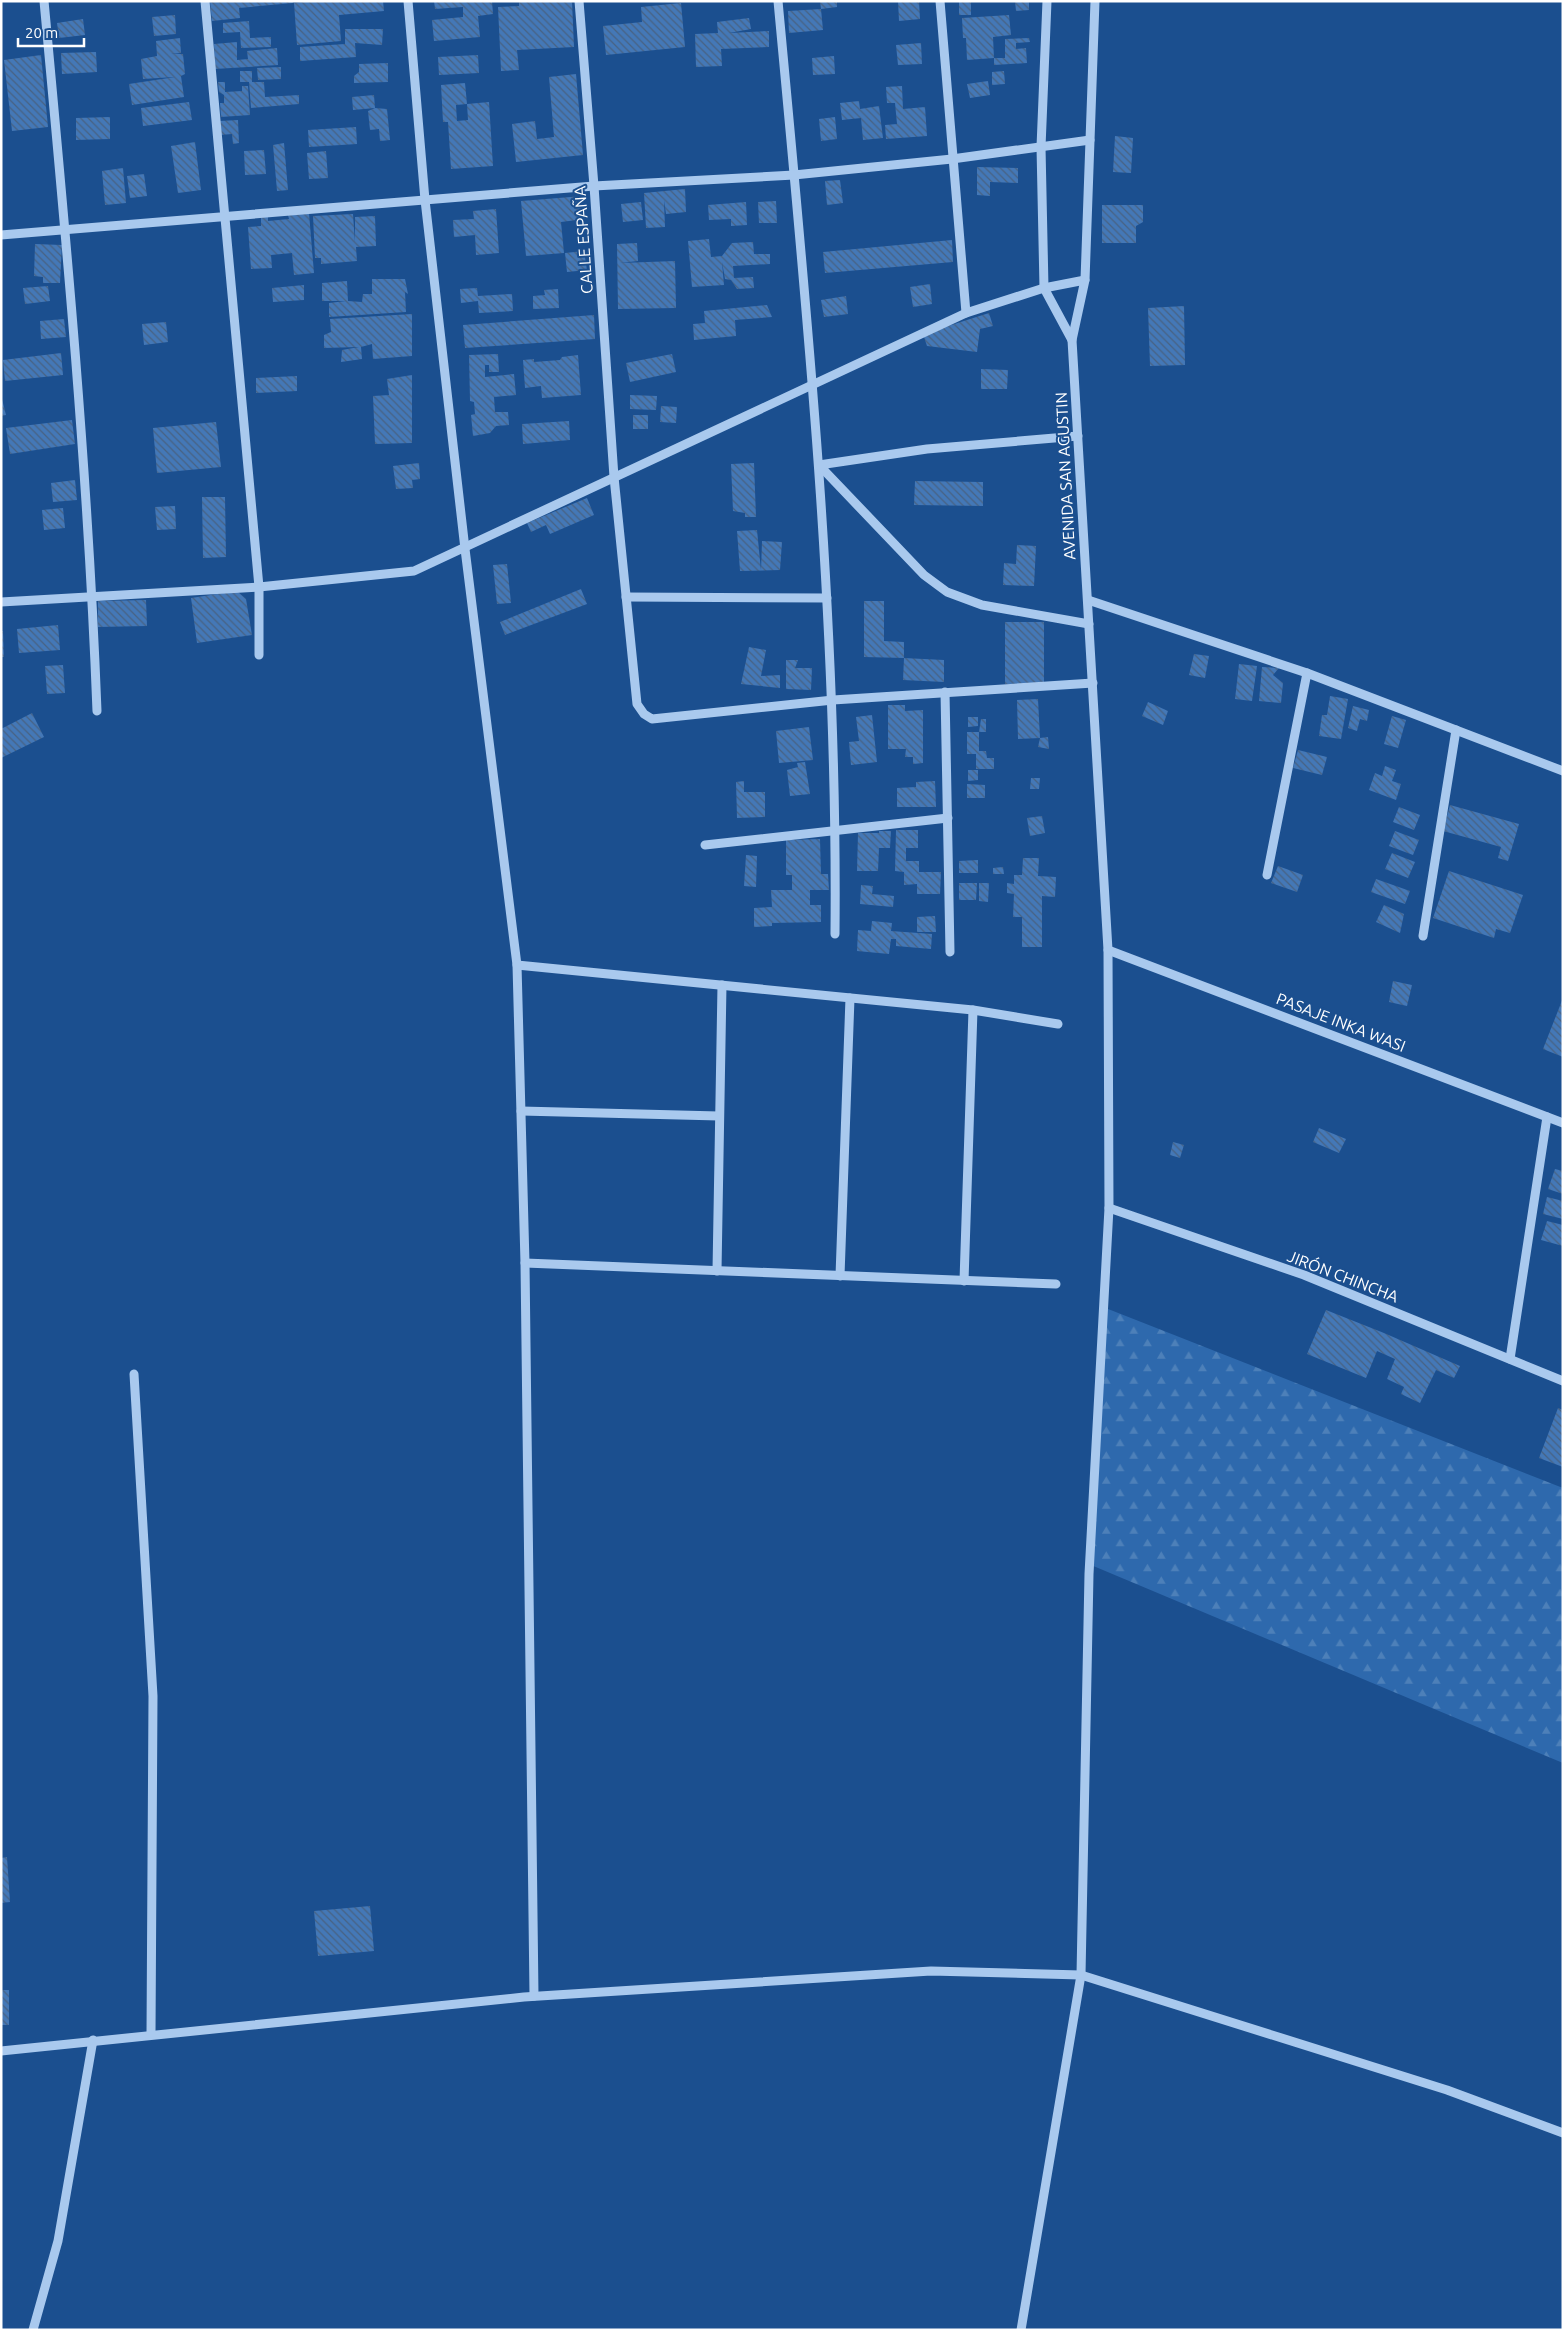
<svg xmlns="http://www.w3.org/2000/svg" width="1564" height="2331" font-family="Ubuntu,sans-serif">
  <defs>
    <pattern id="forest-firs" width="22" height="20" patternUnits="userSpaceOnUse" patternTransform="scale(1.25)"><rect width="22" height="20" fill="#2e69ad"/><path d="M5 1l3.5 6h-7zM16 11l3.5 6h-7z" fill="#4d80b9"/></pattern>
    <pattern id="building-back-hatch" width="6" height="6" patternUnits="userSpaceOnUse" patternTransform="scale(1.25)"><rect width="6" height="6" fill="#4478b7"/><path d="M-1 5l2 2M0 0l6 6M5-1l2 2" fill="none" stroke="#486282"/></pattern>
  </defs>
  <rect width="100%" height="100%" fill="#1b4f8f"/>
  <!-- forest -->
  <path fill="url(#forest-firs)" d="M 1103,1307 L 1563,1488 L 1563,1763 L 1091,1565 Z"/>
  <!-- building -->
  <g fill="url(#building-back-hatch)">
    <path d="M 210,1 L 292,1 L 293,3 L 239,8 L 240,18 L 212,21 Z"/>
    <path d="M 314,1 L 383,1 L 384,11 L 339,15 L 341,41 L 297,45 L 294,3 Z"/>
    <path d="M 434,1 L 492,1 L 493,14 L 478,16 L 480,37 L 434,41 L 432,20 L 463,17 L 463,7 L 435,9 Z"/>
    <path d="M 519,1 L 572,1 L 574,47 L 517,50 L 519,70 L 501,71 L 498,7 L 519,6 Z"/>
    <path d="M 820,1 L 837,1 L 837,7 L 821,9 L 823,30 L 789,33 L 788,11 L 821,9 Z"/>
    <path d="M 898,1 L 919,1 L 920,19 L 899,21 Z"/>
    <rect x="959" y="1" width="12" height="14"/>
    <path d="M 1015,1 L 1029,1 L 1029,10 L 1016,11 Z"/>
    <path d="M 681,3 L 685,47 L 606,55 L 603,26 L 642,22 L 641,7 Z"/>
    <path d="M 175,15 L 176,34 L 154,36 L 152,17 Z"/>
    <path d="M 1009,15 L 1011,35 L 993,37 L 994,58 L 967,60 L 966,38 L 963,38 L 962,18 Z"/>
    <path d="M 749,18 L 751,29 L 729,33 L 769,31 L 769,47 L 721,49 L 722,66 L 696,67 L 695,34 L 718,33 L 717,22 Z"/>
    <path d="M 83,19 L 85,35 L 59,38 L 57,23 Z"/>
    <path d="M 249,21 L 250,38 L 271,37 L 271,47 L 241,48 L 240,32 L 223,33 L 223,23 Z"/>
    <path d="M 345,29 L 383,29 L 382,45 L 355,43 L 356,57 L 300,61 L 300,47 L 345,44 Z"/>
    <path d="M 180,38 L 181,53 L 171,54 L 183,54 L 185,74 L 181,76 L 184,97 L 132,105 L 129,84 L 175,77 L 143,79 L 141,59 L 157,56 L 156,41 Z"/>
    <path d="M 1029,38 L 1030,42 L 1016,43 L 1016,49 L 1026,48 L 1027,63 L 994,65 L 994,58 L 1005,58 L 1005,39 Z"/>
    <path d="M 237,42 L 237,60 L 248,59 L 247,51 L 277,48 L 278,65 L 215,69 L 214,44 Z"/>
    <path d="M 921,43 L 922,64 L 898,65 L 896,45 Z"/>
    <path d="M 96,52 L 97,72 L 62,74 L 61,53 Z"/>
    <path d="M 41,55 L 48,127 L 12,131 L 4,60 Z"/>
    <path d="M 478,55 L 479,73 L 439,75 L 438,57 Z"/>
    <path d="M 834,56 L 835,74 L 813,75 L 812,58 Z"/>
    <path d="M 388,63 L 388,82 L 354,83 L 354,76 L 359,72 L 359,64 Z"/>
    <path d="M 281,67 L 281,79 L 258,80 L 257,68 Z"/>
    <path d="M 240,71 L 252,71 L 252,82 L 264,82 L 265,97 L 299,95 L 299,104 L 251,108 L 249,82 L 240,82 Z"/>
    <path d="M 1004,71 L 1005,84 L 992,85 L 992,72 Z"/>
    <path d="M 576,74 L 583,155 L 516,162 L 512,124 L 535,121 L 537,139 L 554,137 L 549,77 Z"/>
    <path d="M 988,81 L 990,95 L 970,98 L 967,84 Z"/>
    <path d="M 218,82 L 225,82 L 225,92 L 242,91 L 242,86 L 248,86 L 250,115 L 221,117 L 220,103 L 224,103 L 224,95 L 219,92 Z"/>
    <path d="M 465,83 L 467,104 L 456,105 L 457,121 L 468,120 L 467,104 L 489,102 L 493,166 L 451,169 L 448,122 L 443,122 L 441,85 Z"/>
    <path d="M 902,86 L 903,109 L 925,107 L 927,136 L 886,139 L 885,125 L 897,124 L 895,103 L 887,103 L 886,87 Z"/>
    <path d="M 374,95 L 375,108 L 387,109 L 390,140 L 380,141 L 379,129 L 370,130 L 368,111 L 375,108 L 353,110 L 352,97 Z"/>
    <path d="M 859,101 L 860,109 L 879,106 L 883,138 L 863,140 L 861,118 L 842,120 L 840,103 Z"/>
    <path d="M 189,102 L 192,120 L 143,126 L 141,108 Z"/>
    <path d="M 110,117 L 110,139 L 76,140 L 76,118 Z"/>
    <path d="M 835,117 L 837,139 L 821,141 L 819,119 Z"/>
    <path d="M 238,120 L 239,143 L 233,144 L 232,134 L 220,135 L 220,121 Z"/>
    <path d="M 356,127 L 357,144 L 309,147 L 308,130 Z"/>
    <path d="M 1115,136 L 1133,138 L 1131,173 L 1113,172 Z"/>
    <path d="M 195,142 L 201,190 L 178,193 L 171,146 Z"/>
    <path d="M 284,143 L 288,190 L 277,191 L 273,145 Z"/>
    <path d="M 264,150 L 266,174 L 245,175 L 244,151 Z"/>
    <path d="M 326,151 L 328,178 L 309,179 L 307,153 Z"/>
    <path d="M 977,167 L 1018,168 L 1018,183 L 990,182 L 990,196 L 977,195 Z"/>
    <path d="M 123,168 L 126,203 L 105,205 L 102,171 Z"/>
    <path d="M 144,174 L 147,196 L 130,198 L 127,176 Z"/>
    <path d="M 840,180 L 843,203 L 827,205 L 825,181 Z"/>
    <path d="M 685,189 L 686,212 L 666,214 L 664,200 L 665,227 L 646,228 L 644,193 Z"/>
    <path d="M 583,196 L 585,219 L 561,222 L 564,253 L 526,256 L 521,201 Z"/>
    <path d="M 776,201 L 777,223 L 759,223 L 758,202 Z"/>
    <path d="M 641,202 L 643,220 L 623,222 L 621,204 Z"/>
    <path d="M 746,202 L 747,225 L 731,226 L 731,219 L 709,220 L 708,205 Z"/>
    <path d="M 1102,205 L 1143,205 L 1143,222 L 1136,226 L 1136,243 L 1102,243 Z"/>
    <path d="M 496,209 L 499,253 L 476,255 L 475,235 L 454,237 L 453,220 L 474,219 L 473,211 Z"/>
    <path d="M 309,213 L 314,273 L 294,275 L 292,253 L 271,255 L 272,268 L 251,269 L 248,227 L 261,226 L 261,214 L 268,214 L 268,221 L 289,219 L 288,215 Z"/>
    <path d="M 353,214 L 355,242 L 355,217 L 375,216 L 376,246 L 356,247 L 357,261 L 321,264 L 321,258 L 315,258 L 313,216 Z"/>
    <path d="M 709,239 L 711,257 L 722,256 L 732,243 L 753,242 L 754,254 L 770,254 L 770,264 L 733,266 L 734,278 L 753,277 L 754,288 L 737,289 L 731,280 L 725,279 L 722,262 L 724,285 L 692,287 L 688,241 Z"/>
    <path d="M 952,240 L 953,262 L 825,273 L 823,252 Z"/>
    <path d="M 637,243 L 638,261 L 620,263 L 675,261 L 676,308 L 618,309 L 617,244 Z"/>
    <path d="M 35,244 L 62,245 L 60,283 L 43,283 L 43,277 L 34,276 Z"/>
    <path d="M 584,251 L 587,270 L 567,272 L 565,253 Z"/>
    <path d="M 372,279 L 405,279 L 408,294 L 405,292 L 406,312 L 329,317 L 329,303 L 346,301 L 322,301 L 322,283 L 347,281 L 348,301 L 362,302 L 363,294 L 372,294 Z"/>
    <path d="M 930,284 L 932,304 L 913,307 L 910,287 Z"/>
    <path d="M 304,285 L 304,300 L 273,302 L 272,288 Z"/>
    <path d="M 48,286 L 50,301 L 25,304 L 23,288 Z"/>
    <path d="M 477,288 L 478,296 L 512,294 L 513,311 L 479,313 L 478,301 L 461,303 L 460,289 Z"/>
    <path d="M 558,289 L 559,308 L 533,309 L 533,296 L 545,295 L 544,290 Z"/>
    <path d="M 846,296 L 848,314 L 824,317 L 821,300 Z"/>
    <path d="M 767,305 L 772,317 L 735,320 L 736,336 L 694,340 L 693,324 L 705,323 L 704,311 Z"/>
    <path d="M 1184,306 L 1185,365 L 1150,366 L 1148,308 Z"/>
    <path d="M 989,313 L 993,326 L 980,329 L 977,352 L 927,346 L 923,334 Z"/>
    <path d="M 412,314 L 412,356 L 373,359 L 372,344 L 361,347 L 362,359 L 341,362 L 342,350 L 359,347 L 324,348 L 324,335 L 331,332 L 330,319 Z"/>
    <path d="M 594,315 L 595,339 L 465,348 L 463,325 Z"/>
    <path d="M 64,319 L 66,337 L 41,339 L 40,321 Z"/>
    <path d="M 166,322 L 168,342 L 144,345 L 142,324 Z"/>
    <path d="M 61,353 L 63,375 L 5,381 L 3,360 Z"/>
    <path d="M 498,354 L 499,372 L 489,372 L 489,365 L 485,365 L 485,377 L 514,374 L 516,395 L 494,397 L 495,412 L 508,412 L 509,425 L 496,426 L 490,433 L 473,436 L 471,415 L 475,414 L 474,402 L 470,401 L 469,355 Z"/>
    <path d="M 672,354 L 676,372 L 630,382 L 626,363 Z"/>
    <path d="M 578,355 L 581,395 L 542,398 L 541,386 L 525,388 L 523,360 L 534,359 L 534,362 L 560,360 L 562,357 Z"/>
    <path d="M 981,369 L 1008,370 L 1007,389 L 981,389 Z"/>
    <path d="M 412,375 L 412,443 L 375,444 L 373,396 L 389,395 L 387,379 Z"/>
    <path d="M 297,376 L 297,391 L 256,393 L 256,378 Z"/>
    <path d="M 1,395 L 6,415 L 1,416 Z"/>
    <path d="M 630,395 L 657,396 L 656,410 L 630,409 Z"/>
    <path d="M 661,406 L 677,407 L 676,423 L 660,422 Z"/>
    <rect x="633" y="415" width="15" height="14"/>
    <path d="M 72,420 L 75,444 L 10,454 L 6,428 Z"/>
    <path d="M 569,421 L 570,440 L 523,444 L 522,424 Z"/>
    <path d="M 216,422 L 221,467 L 157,473 L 153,428 Z"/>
    <path d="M 419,463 L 420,479 L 412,480 L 413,488 L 396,489 L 393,466 Z"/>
    <path d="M 754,463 L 756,517 L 745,517 L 745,513 L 733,511 L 731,464 Z"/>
    <path d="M 75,480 L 77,500 L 53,502 L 51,483 Z"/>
    <path d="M 915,481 L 983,482 L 983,506 L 914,505 Z"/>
    <path d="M 202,497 L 225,497 L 226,557 L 203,558 Z"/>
    <path d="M 587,498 L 594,515 L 550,534 L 546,525 L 531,532 L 527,523 Z"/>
    <path d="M 175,506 L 176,529 L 157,530 L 155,507 Z"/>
    <path d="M 63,508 L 65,528 L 44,530 L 42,510 Z"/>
    <path d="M 757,530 L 761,570 L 762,541 L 782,542 L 780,570 L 740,571 L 737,531 Z"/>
    <path d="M 1017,545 L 1036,546 L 1034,586 L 1003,585 L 1004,563 L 1016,564 Z"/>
    <path d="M 507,564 L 511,603 L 497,604 L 493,565 Z"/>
    <path d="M 581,589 L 587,604 L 505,635 L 500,622 Z"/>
    <path d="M 237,591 L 246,599 L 252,635 L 197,643 L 191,598 Z"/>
    <path d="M 146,600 L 147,626 L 98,627 L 98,601 Z"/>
    <path d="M 864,601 L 884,601 L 884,641 L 904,642 L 904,658 L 864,657 Z"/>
    <rect x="1005" y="622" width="39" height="62"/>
    <path d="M 58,625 L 60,650 L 19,653 L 17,629 Z"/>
    <path d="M 1,631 L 3,631 L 4,657 L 1,657 Z"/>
    <path d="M 749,647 L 766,650 L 761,676 L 780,675 L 780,688 L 741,684 Z"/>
    <path d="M 1194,654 L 1209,656 L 1205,678 L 1189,675 Z"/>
    <path d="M 904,658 L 944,660 L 944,682 L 903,680 Z"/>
    <path d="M 786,660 L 798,660 L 795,668 L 812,668 L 811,690 L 786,689 Z"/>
    <path d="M 1239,664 L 1257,666 L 1252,701 L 1235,699 Z"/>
    <path d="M 63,665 L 65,693 L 47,694 L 45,666 Z"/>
    <path d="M 1262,667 L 1279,668 L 1273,675 L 1283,683 L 1281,703 L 1259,701 Z"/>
    <path d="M 1330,696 L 1348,699 L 1341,739 L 1319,736 L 1322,715 L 1327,715 Z"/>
    <path d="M 1038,699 L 1040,738 L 1018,739 L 1017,700 Z"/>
    <path d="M 1148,702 L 1168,711 L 1163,725 L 1142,716 Z"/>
    <path d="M 888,705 L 905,705 L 905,711 L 923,710 L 923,763 L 913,764 L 913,757 L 905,757 L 906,749 L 888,749 Z"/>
    <path d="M 1353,706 L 1369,710 L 1367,721 L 1360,719 L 1357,731 L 1348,728 Z"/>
    <path d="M 32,713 L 44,737 L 1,758 L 1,729 Z"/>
    <path d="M 872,715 L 877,762 L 851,765 L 849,742 L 859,741 L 856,717 Z"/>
    <path d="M 1392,716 L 1406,720 L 1398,748 L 1384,744 Z"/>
    <path d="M 968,717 L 978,717 L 978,726 L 968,727 Z"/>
    <path d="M 981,719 L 986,719 L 986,732 L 979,732 Z"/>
    <path d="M 809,727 L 813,760 L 779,763 L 776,731 Z"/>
    <path d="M 967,732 L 979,732 L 979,751 L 986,751 L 987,758 L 994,758 L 994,769 L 976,769 L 976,754 L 967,754 Z"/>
    <path d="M 1048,737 L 1049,749 L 1038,747 L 1040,738 Z"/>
    <path d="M 1298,750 L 1327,757 L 1322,775 L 1293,768 Z"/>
    <path d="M 805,762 L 810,794 L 790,796 L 787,770 L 798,767 L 797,763 Z"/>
    <path d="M 1385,766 L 1396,770 L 1392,781 L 1401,784 L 1396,800 L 1369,790 L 1375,773 L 1382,776 Z"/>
    <path d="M 968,770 L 978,770 L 978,780 L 968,781 Z"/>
    <path d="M 1031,778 L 1040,778 L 1039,789 L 1030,789 Z"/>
    <path d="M 744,781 L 744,792 L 765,792 L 765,817 L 737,818 L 736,782 Z"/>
    <path d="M 935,781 L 936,807 L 897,807 L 897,788 L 916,787 L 916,782 Z"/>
    <path d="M 967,784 L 985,785 L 985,798 L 967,798 Z"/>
    <path d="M 1450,805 L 1519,824 L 1508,861 L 1498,858 L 1501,847 L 1443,831 Z"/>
    <path d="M 1399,807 L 1420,815 L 1414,830 L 1393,822 Z"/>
    <path d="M 1042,816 L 1045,833 L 1030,836 L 1027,818 Z"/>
    <path d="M 896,830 L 918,830 L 918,848 L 906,848 L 906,861 L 919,861 L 919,872 L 941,872 L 940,894 L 917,894 L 917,884 L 904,885 L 904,872 L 895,871 Z"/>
    <path d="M 879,831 L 891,831 L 890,848 L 879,848 L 878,871 L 857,871 L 858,833 L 879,833 Z"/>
    <path d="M 1395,831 L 1419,840 L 1413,855 L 1389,846 Z"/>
    <path d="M 820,839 L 821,874 L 828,874 L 829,890 L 810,890 L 810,905 L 821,905 L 821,922 L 772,923 L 772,926 L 754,927 L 754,908 L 772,907 L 771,890 L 792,890 L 792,875 L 786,875 L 786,840 Z"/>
    <path d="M 1392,853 L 1415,862 L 1408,878 L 1385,869 Z"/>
    <path d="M 746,855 L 757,856 L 756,887 L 744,886 Z"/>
    <path d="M 1023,858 L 1039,858 L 1038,876 L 1056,877 L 1055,897 L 1042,896 L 1042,947 L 1022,947 L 1022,917 L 1013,917 L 1014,894 L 1007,893 L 1007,883 L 1014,884 L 1014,875 L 1022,875 Z"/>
    <path d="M 978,860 L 978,873 L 959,873 L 959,861 Z"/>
    <path d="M 1278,866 L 1303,875 L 1297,892 L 1271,883 Z"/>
    <path d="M 1003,867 L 1004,874 L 993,874 L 993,868 Z"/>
    <path d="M 1449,871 L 1523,895 L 1510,933 L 1496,929 L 1494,938 L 1433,918 Z"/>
    <path d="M 1376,879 L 1410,891 L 1405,904 L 1371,892 Z"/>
    <path d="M 959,883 L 977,883 L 976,900 L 959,900 Z"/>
    <path d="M 979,883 L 989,883 L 988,902 L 979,901 Z"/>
    <path d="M 861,885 L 873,886 L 872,894 L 894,896 L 893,907 L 860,904 Z"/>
    <path d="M 1384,905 L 1404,914 L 1400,933 L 1376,922 Z"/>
    <path d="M 935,916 L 936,932 L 917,932 L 917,917 Z"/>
    <path d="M 872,921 L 892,923 L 891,931 L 932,934 L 931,949 L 896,946 L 896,939 L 891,939 L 889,954 L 857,951 L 858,930 L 871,931 Z"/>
    <path d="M 1393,981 L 1412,985 L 1407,1006 L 1389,1002 Z"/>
    <path d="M 1563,998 L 1563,1057 L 1543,1049 Z"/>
    <path d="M 1319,1128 L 1346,1139 L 1339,1153 L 1313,1142 Z"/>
    <path d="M 1173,1142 L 1184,1145 L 1180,1158 L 1170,1155 Z"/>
    <path d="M 1555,1169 L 1563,1171 L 1563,1194 L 1548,1189 Z"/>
    <path d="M 1547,1197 L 1563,1201 L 1563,1219 L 1543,1214 Z"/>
    <path d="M 1547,1221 L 1563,1225 L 1563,1246 L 1541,1240 Z"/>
    <path d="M 1326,1310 L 1384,1333 L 1460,1366 L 1454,1378 L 1436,1370 L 1420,1403 L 1401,1394 L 1404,1387 L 1387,1379 L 1395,1359 L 1377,1351 L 1366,1378 L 1307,1354 Z"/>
    <path d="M 1558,1408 L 1563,1410 L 1563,1467 L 1539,1458 Z"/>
    <path d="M 7,1857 L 10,1902 L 1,1903 L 1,1858 Z"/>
    <path d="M 370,1906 L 374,1951 L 318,1956 L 314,1911 Z"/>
    <rect x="1" y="1990" width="8" height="35"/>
  </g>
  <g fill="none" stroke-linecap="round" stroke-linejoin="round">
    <!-- minor -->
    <g stroke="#a9c9ee" stroke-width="9">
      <path d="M 44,1 C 66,237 88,474 97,711"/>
      <path d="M 205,1 L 259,587 L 259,655"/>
      <path d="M 408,1 L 425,200 L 465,549 L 517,965 L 525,1263 L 534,1996"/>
      <path d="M 579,1 L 594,186 L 614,477 L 637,704 L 644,714 L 652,719 L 833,700 L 1093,683"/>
      <path d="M 778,1 C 807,312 838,622 835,934"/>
      <path d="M 940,1 L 966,313"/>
      <path d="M 1047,1 L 1041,147 L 1044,288 L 1072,340"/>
      <path d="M 1,235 L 594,186 L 794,175 L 952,159 L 1090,140"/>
      <path d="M 1078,436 L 927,449 L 819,465 L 924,575 L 947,592 L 982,605 L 1089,624"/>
      <path d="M 626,597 L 827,598"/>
      <path d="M 1088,600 L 1307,673 L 1563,771"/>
      <path d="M 1,602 L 259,587 L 414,571 L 966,313 L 1044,288 L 1085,280"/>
      <path d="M 945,692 L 950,952"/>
      <path d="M 705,845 L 948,818"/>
      <path d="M 1267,875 L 1307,673"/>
      <path d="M 1423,936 L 1456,730"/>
      <path d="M 1108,950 L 1563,1123"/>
      <path d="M 517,965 L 973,1010 L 1058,1024"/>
      <path d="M 521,1111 L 719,1116"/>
      <path d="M 1109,1208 L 1304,1275 L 1563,1381"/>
      <path d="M 525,1263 L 1056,1284"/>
      <path d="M 717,1271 L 722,985"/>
      <path d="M 840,1276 L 850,998"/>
      <path d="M 964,1281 L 973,1010"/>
      <path d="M 1510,1359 L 1547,1117"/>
      <path d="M 134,1374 L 153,1696 L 151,2034"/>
      <path d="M 1,2051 L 524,1997 L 931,1971 L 1081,1975 L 1447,2090 L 1563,2133"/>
      <path d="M 33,2330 L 58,2241 L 93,2040"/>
      <path d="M 1021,2330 L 1081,1975 L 1089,1574 L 1109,1208 L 1108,950 L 1072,340 L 1085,280 L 1095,1"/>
    </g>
  </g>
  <g text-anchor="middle" stroke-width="4" stroke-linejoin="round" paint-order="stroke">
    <!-- street labels -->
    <g font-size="16" fill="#fff" stroke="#1b4f8f">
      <text transform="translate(583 240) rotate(-94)" y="6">CALLE ESPAÑA</text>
      <text transform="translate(1065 476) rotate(-93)" y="6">AVENIDA SAN AGUSTIN</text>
      <text transform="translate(1341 1022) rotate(21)" y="6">PASAJE INKA WASI</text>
      <text transform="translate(1343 1276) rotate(21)" y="6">JIRÓN CHINCHA</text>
    </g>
  </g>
  <!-- border -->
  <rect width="1564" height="2331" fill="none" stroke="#ffffff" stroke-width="5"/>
  <!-- scale -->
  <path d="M18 38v8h66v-8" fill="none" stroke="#ffffff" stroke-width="2.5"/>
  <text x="25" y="38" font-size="15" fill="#ffffff" stroke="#1b4f8f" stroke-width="4" paint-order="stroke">20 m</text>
</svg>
